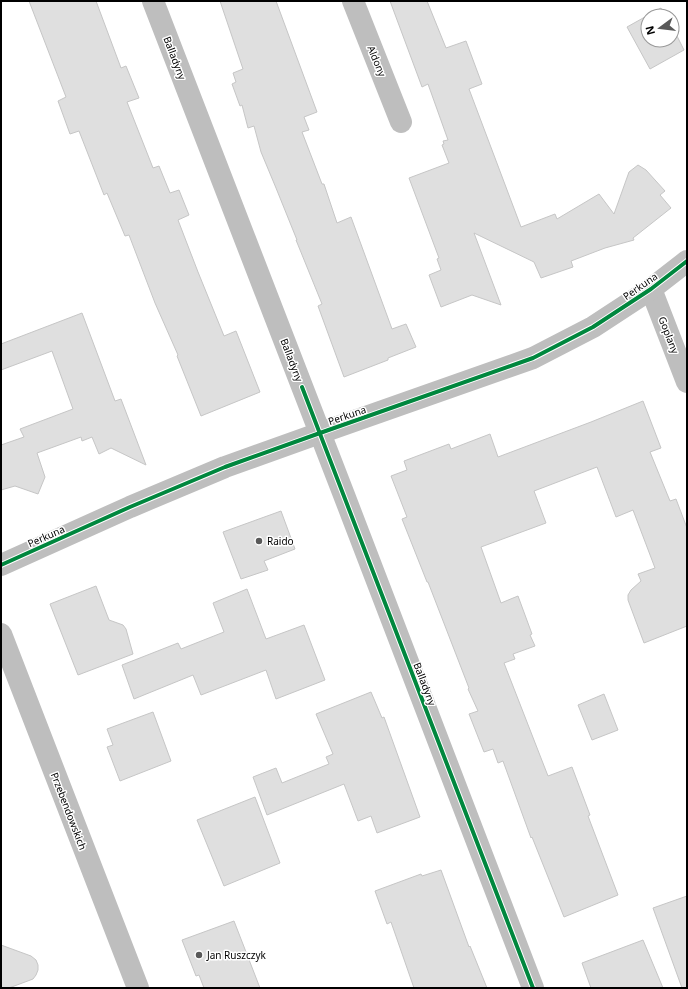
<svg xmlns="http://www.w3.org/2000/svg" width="688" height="989" font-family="'Noto Sans',sans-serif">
  <rect width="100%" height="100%" fill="#fff"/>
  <!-- building -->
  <g fill="#dfdfdf" stroke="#c6c6c6">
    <path d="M 29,1 L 96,1 L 121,68 L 126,66 L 139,98 L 127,102 L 153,168 L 159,166 L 170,193 L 179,190 L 189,215 L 178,220 L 198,272 L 224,336 L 236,331 L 260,392 L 201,416 L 177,356 L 178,355 L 155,303 L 129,235 L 125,236 L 107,193 L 104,195 L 79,131 L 70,134 L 58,101 L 66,97 Z"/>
    <path d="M 220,1 L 276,1 L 317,112 L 304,117 L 309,130 L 302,132 L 322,184 L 324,184 L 337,223 L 351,217 L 392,329 L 406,324 L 416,347 L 388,358 L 388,360 L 344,377 L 318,306 L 322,304 L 296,240 L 297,240 L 276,188 L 261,152 L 254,126 L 248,128 L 242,105 L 240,106 L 232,84 L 236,82 L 233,73 L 243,69 Z"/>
    <path d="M 390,1 L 427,1 L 446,48 L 466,41 L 482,84 L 469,89 L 521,227 L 555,214 L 557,219 L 599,194 L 614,214 L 629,172 L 638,165 L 646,170 L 665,191 L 660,195 L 671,208 L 633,238 L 634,240 L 605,248 L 571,261 L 573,267 L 541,278 L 534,262 L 474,233 L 501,305 L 472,295 L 441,307 L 429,275 L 441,270 L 437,259 L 439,258 L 409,178 L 449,163 L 442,145 L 444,144 L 443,141 L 448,140 L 428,84 L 422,87 Z"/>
    <path d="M 661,8 L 665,16 L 648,16 L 648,40 L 672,40 L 672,26 L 684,50 L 650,69 L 627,27 Z"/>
    <path d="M 82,313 L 115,401 L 121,399 L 146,465 L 111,448 L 99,454 L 92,437 L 82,441 L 81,437 L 37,453 L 45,477 L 38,494 L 15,486 L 1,490 L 1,445 L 24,437 L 20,429 L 73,409 L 52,351 L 1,370 L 1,344 Z"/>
    <path d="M 643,401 L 661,448 L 650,452 L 670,501 L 676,499 L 687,528 L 687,626 L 644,643 L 628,600 L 628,595 L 631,590 L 641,581 L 638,574 L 655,568 L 633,510 L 616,517 L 597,467 L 534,491 L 546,523 L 481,547 L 501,603 L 518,596 L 532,634 L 530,635 L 535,646 L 513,654 L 515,659 L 504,663 L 548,776 L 572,767 L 590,815 L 588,816 L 618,895 L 564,917 L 532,837 L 531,838 L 503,761 L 498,763 L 493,749 L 484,752 L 469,714 L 478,711 L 468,689 L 469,688 L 428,582 L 427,582 L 402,519 L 407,517 L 391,476 L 407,470 L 404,461 L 449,444 L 451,449 L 490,434 L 498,457 L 591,422 Z"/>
    <path d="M 281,511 L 295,549 L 264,561 L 268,570 L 241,579 L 223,532 Z"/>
    <path d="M 96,586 L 109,620 L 123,625 L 126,629 L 133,654 L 78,675 L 50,604 Z"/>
    <path d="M 247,589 L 266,639 L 304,625 L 325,680 L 276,699 L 266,670 L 201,695 L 193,675 L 134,699 L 122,665 L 178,643 L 181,649 L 224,632 L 213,603 Z"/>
    <path d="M 371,692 L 382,718 L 384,717 L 420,817 L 377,833 L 371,816 L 358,821 L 344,784 L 267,815 L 253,777 L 276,768 L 282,783 L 329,764 L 326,757 L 333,754 L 316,714 Z"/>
    <path d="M 604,694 L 618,730 L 592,740 L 578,705 Z"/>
    <path d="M 153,712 L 171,761 L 120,781 L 107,747 L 113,745 L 107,729 Z"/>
    <path d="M 255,797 L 280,863 L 224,886 L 197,820 Z"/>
    <path d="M 441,870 L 469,947 L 470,946 L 487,988 L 414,988 L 391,922 L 387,924 L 375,891 L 421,874 L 422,876 Z"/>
    <path d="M 687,896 L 687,988 L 682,988 L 653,908 Z"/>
    <path d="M 234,921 L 260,988 L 204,988 L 199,975 L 196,976 L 182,940 Z"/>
    <path d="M 643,940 L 663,988 L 591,988 L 582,963 Z"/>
    <path d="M 1,945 L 31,956 L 36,960 L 38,965 L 38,970 L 36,975 L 33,979 L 9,988 L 1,988 Z"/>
  </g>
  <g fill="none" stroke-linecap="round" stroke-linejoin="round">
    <!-- street -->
    <g stroke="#bebebe" stroke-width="22">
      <path d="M 153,1 L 344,495 L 533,988"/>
      <path d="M 353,1 L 401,122"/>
      <path d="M 651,289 L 687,382"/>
      <path d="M 1,565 L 130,507 L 225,467 L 320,433 L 533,358 L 593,327 L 651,289 L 687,261"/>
      <path d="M 1,634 L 138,988"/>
    </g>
    <!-- cycleway casing -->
    <g stroke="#fff" stroke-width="6">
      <g id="cycleway">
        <path d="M 302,387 L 533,988"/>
        <path d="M 1,565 L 130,507 L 225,467 L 320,433 L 533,358 L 593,327 L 651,289 L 687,261"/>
      </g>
    </g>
    <!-- cycleway -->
    <use href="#cycleway" stroke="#00873e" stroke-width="4"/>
  </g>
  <!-- markers -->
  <g fill="#595959" stroke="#fff" stroke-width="1.5">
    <circle cx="259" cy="541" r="4"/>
    <circle cx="199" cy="955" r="4"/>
  </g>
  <g text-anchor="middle" stroke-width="3" stroke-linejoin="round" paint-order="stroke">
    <!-- street labels -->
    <g font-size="10" fill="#000" stroke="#fff">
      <text transform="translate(175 58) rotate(69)" y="4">Balladyny</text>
      <text transform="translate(377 61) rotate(68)" y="4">Aldony</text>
      <text transform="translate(640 286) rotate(-35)" y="4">Perkuna</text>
      <text transform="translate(669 335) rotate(69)" y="4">Goplany</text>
      <text transform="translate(292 360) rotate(69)" y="4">Balladyny</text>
      <text transform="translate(347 415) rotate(-19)" y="4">Perkuna</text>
      <text transform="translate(46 536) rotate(-24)" y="4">Perkuna</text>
      <text transform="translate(425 684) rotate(69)" y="4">Balladyny</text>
      <text transform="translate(69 811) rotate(69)" y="4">Przebendowskich</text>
    </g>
    <!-- poi labels -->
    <g font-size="10" fill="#000" stroke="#fff" text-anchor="start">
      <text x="267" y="545">Raido</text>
      <text x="207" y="959">Jan Ruszczyk</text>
    </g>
  </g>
  <!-- border -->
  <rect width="688" height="989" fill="none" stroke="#000000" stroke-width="4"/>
  <!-- north arrow -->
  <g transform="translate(660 28) rotate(255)"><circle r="19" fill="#ffffff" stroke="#999999"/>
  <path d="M0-3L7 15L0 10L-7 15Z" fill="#595959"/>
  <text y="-6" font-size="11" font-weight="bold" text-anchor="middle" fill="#000000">N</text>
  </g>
</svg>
